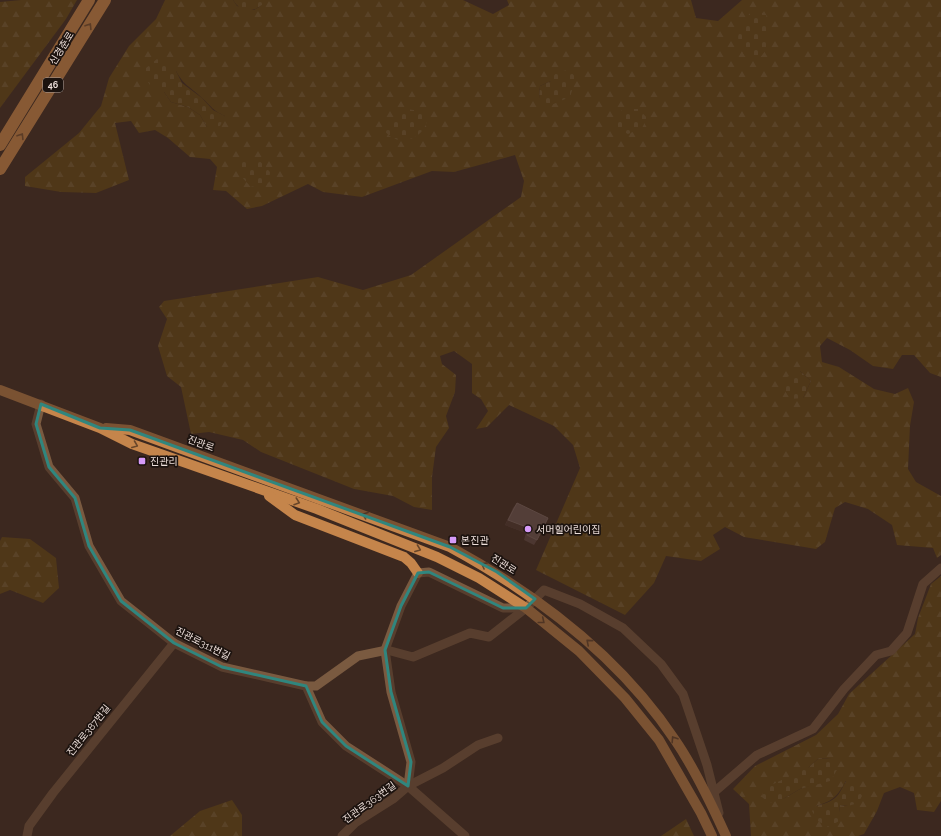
<svg xmlns="http://www.w3.org/2000/svg" width="941" height="836" font-family="Raleway,'Noto Sans KR',sans-serif">
  <defs>
    <pattern id="forest-firs" width="22" height="20" patternUnits="userSpaceOnUse"><rect width="22" height="20" fill="#664910"/><path d="M5 1l3.5 6h-7zM16 11l3.5 6h-7z" fill="#7c6332"/></pattern>
    <pattern id="cemetery-stones" width="16" height="16" patternUnits="userSpaceOnUse"><rect width="16" height="16" fill="#664910"/><path d="M2 7V4a2 2 0 0 1 4 0v3zM10 15v-3a2 2 0 0 1 4 0v3z" fill="#7c6332"/></pattern>
  </defs>
  <rect width="100%" height="100%" fill="#3c281f"/>
  <!-- forest -->
  <g fill="url(#forest-firs)" fill-rule="evenodd">
    <path d="M 21,0 L 77,0 L 66,19 L 0,108 L 0,2 Z"/>
    <path d="M 165,0 L 233,0 L 237,6 L 254,10 L 259,7 L 265,0 L 463,0 L 493,14 L 509,5 L 507,0 L 691,0 L 696,18 L 718,21 L 742,0 L 941,0 L 941,377 L 930,373 L 914,355 L 902,355 L 893,369 L 873,366 L 850,350 L 827,338 L 820,346 L 822,362 L 839,367 L 874,389 L 895,394 L 908,388 L 914,402 L 910,426 L 908,469 L 916,482 L 941,496 L 941,555 L 937,558 L 933,548 L 897,545 L 892,525 L 868,509 L 845,502 L 835,508 L 825,542 L 816,549 L 744,537 L 725,527 L 713,535 L 720,549 L 701,561 L 666,556 L 654,583 L 625,615 L 536,570 L 580,468 L 573,445 L 554,426 L 509,405 L 487,427 L 476,429 L 488,411 L 481,399 L 472,393 L 472,364 L 454,351 L 440,356 L 442,364 L 456,375 L 455,392 L 446,416 L 449,428 L 436,447 L 432,477 L 432,510 L 414,507 L 393,496 L 354,489 L 261,452 L 243,440 L 209,432 L 191,434 L 181,387 L 167,376 L 158,346 L 167,319 L 159,307 L 164,301 L 318,277 L 363,290 L 411,275 L 521,197 L 524,181 L 515,155 L 454,172 L 432,171 L 362,197 L 323,192 L 308,184 L 262,206 L 247,209 L 226,191 L 213,190 L 217,167 L 210,159 L 190,157 L 168,138 L 155,130 L 139,133 L 131,121 L 115,123 L 129,180 L 96,193 L 61,192 L 25,186 L 25,177 L 79,133 L 101,106 L 109,78 L 129,46 L 156,19 ZM 176,71 C 184,86 191,87 202,98 C 212,107 212,110 225,116 L 207,127 L 200,115 L 188,107 L 171,102 L 164,92 ZM 551,81 L 539,99 L 540,86 ZM 800,371 L 811,381 L 803,398 Z"/>
    <path d="M 2,537 L 30,539 L 56,558 L 59,588 L 43,603 L 10,590 L 0,594 L 0,541 Z"/>
    <path d="M 941,576 L 941,801 L 934,812 L 917,810 L 914,793 L 900,787 L 884,793 L 877,811 L 864,834 L 858,836 L 751,836 L 749,804 L 733,789 L 755,766 L 816,735 L 838,714 L 849,694 L 915,634 L 918,618 L 931,584 ZM 819,758 L 831,759 L 812,785 L 800,789 L 783,799 L 809,767 ZM 846,781 L 848,806 L 840,805 L 839,812 L 816,806 C 834,801 837,796 846,781 Z"/>
    <path d="M 232,800 L 242,815 L 242,836 L 170,836 L 200,811 Z"/>
    <path d="M 686,819 L 694,836 L 661,836 Z"/>
  </g>
  <!-- cemetery -->
  <g fill="url(#cemetery-stones)">
    <path d="M 233,0 L 265,0 L 265,2 C 254,13 242,14 233,0 Z"/>
    <path d="M 755,8 L 766,15 C 770,32 774,44 760,57 L 745,56 C 732,36 739,24 755,8 Z"/>
    <path d="M 157,59 L 176,71 L 182,83 L 202,98 L 213,110 L 225,116 L 220,126 L 207,127 L 200,115 L 188,107 L 171,102 L 164,92 L 150,85 L 141,72 Z"/>
    <path d="M 570,70 L 576,78 L 570,97 L 551,105 L 539,99 L 540,86 L 551,81 L 556,72 Z"/>
    <path d="M 406,109 L 421,111 L 428,120 C 426,123 425,128 422,131 C 410,145 388,143 382,125 Z"/>
    <path d="M 623,109 L 639,109 L 647,118 L 642,128 L 628,134 L 614,127 L 616,117 Z"/>
    <path d="M 242,161 L 261,162 L 270,172 L 269,182 L 259,188 L 250,186 L 239,174 Z"/>
    <path d="M 800,371 L 811,381 L 803,398 L 790,399 L 782,386 L 785,378 Z"/>
    <path d="M 819,758 L 831,759 L 837,770 L 830,781 L 800,789 L 783,799 L 769,803 L 762,797 L 763,789 L 809,767 Z"/>
    <path d="M 849,779 L 858,785 L 862,796 L 858,803 L 848,806 L 840,805 L 839,812 L 841,820 L 828,827 L 818,821 L 812,811 L 816,806 C 823,804 832,802 837,796 C 842,791 843,783 849,779 Z"/>
  </g>
  <g fill="none" stroke-linecap="round" stroke-linejoin="round">
    <!-- minor -->
    <g stroke="#7a5a40" stroke-width="9">
      <path d="M 41,404 L 36,424 L 49,467 L 75,498 L 89,546 L 121,601 L 174,643 L 222,667 L 306,686 L 322,722 L 346,746 L 408,786 L 465,836"/>
      <path d="M 306,686 L 316,686 L 358,656 L 387,650 L 413,657 L 470,633 L 489,637 L 526,608 L 544,590 L 580,604 L 623,628 L 661,664 L 683,694 L 707,765 L 719,813"/>
      <path d="M 408,786 L 411,762 L 391,692 L 385,650 L 401,606 L 418,573 L 429,572 L 503,608 L 526,608"/>
      <path d="M 713,793 L 757,755 L 813,729 L 844,689 L 876,655 L 891,651 L 907,633 L 923,584 L 941,568"/>
      <path d="M 27,836 L 29,826 L 53,793 L 174,643"/>
      <path d="M 342,836 L 355,823 L 393,799 L 408,786 L 443,768 L 478,745 L 498,738"/>
    </g>
    <!-- major -->
    <g stroke="#c5854b" stroke-width="10">
      <path d="M 0,390 L 100,428 L 132,444 L 317,509 L 437,557 L 479,578 L 526,608 L 579,651 L 625,698 L 659,740 L 701,813 L 712,836"/>
      <path d="M 106,428 L 130,430 L 450,547 C 538,595 619,656 675,740 C 695,769 711,803 726,836"/>
      <path d="M 269,496 L 295,515 L 404,557 L 411,563 L 418,573"/>
    </g>
    <!-- highway -->
    <g stroke="#e3964f" stroke-width="12">
      <path d="M 0,145 L 89,0"/>
      <path d="M 0,169 L 105,0"/>
    </g>
  </g>
  <!-- wall -->
  <path fill="#614947" d="M 517,503 L 537,540 L 534,545 L 524,540 L 526,533 L 505,525 L 513,508 Z"/>
  <!-- shaded-wall -->
  <path fill="#4c3530" d="M 508,520 L 529,528 L 526,533 L 505,525 Z"/>
  <!-- building -->
  <path fill="#705957" stroke="#836e6b" d="M 517,503 L 548,518 L 537,540 L 527,535 L 529,528 L 508,520 Z"/>
  <!-- one-way arrows -->
  <defs><path id="oneway-chevron" d="M-2-3.5L2.5 0L-2 3.5" fill="none" stroke-width="1.6" stroke-linecap="round" stroke-linejoin="round"/></defs>
  <g stroke="#80542f">
    <use href="#oneway-chevron" transform="translate(89 26) rotate(-58)"/>
    <use href="#oneway-chevron" transform="translate(21 136) rotate(-58)"/>
  </g>
  <g stroke="#68462a">
    <use href="#oneway-chevron" transform="translate(135 445) rotate(22)"/>
    <use href="#oneway-chevron" transform="translate(297 502) rotate(19)"/>
    <use href="#oneway-chevron" transform="translate(365 515) rotate(-160)"/>
    <use href="#oneway-chevron" transform="translate(418 549) rotate(21)"/>
    <use href="#oneway-chevron" transform="translate(484 565) rotate(-151)"/>
    <use href="#oneway-chevron" transform="translate(542 621) rotate(39)"/>
    <use href="#oneway-chevron" transform="translate(589 642) rotate(-139)"/>
    <use href="#oneway-chevron" transform="translate(674 739) rotate(-123)"/>
  </g>
  <!-- marked area -->
  <path d="M0 0H941V836H0ZM 41,404 L 100,428 L 130,430 L 450,547 L 497,572 L 535,599 L 526,608 L 503,608 L 429,572 L 418,573 L 401,606 L 385,650 L 391,692 L 411,762 L 408,786 L 346,746 L 322,722 L 306,686 L 222,667 L 174,643 L 121,601 L 89,546 L 75,498 L 49,467 L 36,424 Z" fill="#3c281f" fill-opacity=".55" fill-rule="evenodd"/>
  <path fill="none" stroke="#30867e" stroke-width="3" stroke-linejoin="round" d="M 41,404 L 100,428 L 130,430 L 450,547 L 497,572 L 535,599 L 526,608 L 503,608 L 429,572 L 418,573 L 401,606 L 385,650 L 391,692 L 411,762 L 408,786 L 346,746 L 322,722 L 306,686 L 222,667 L 174,643 L 121,601 L 89,546 L 75,498 L 49,467 L 36,424 Z"/>
  <!-- markers -->
  <g fill="#d69bf9" stroke="#1c130f" stroke-width="1.5">
    <rect x="138" y="457" width="8" height="8" rx="2"/>
    <circle cx="528" cy="529" r="4"/>
    <rect x="449" y="536" width="8" height="8" rx="2"/>
  </g>
  <g text-anchor="middle" stroke-width="3.5" stroke-linejoin="round" paint-order="stroke">
    <!-- shield labels -->
    <rect fill="#1c130f" stroke="#aea29d" stroke-width="1" x="43" y="78" width="20" height="14" rx="3"/>
    <g font-size="9" font-weight="bold" fill="#eddfda">
      <text x="53" y="88">46</text>
    </g>
    <!-- street labels -->
    <g font-size="10" fill="#eddfda" stroke="#1c130f">
      <text transform="translate(61 48) rotate(-58)" y="4">신경춘로</text>
      <text transform="translate(201 443) rotate(20)" y="4">진관로</text>
      <text transform="translate(504 564) rotate(32)" y="4">진관로</text>
      <text transform="translate(203 643) rotate(27)" y="4">진관로311번길</text>
      <text transform="translate(88 730) rotate(-51)" y="4">진관로387번길</text>
      <text transform="translate(369 802) rotate(-36)" y="4">진관로363번길</text>
    </g>
    <!-- poi labels -->
    <g font-size="10" fill="#eddfda" stroke="#1c130f" text-anchor="start">
      <text x="150" y="465">진관리</text>
      <text x="536" y="533">서머힐어린이집</text>
      <text x="461" y="544">본진관</text>
    </g>
  </g>
</svg>
